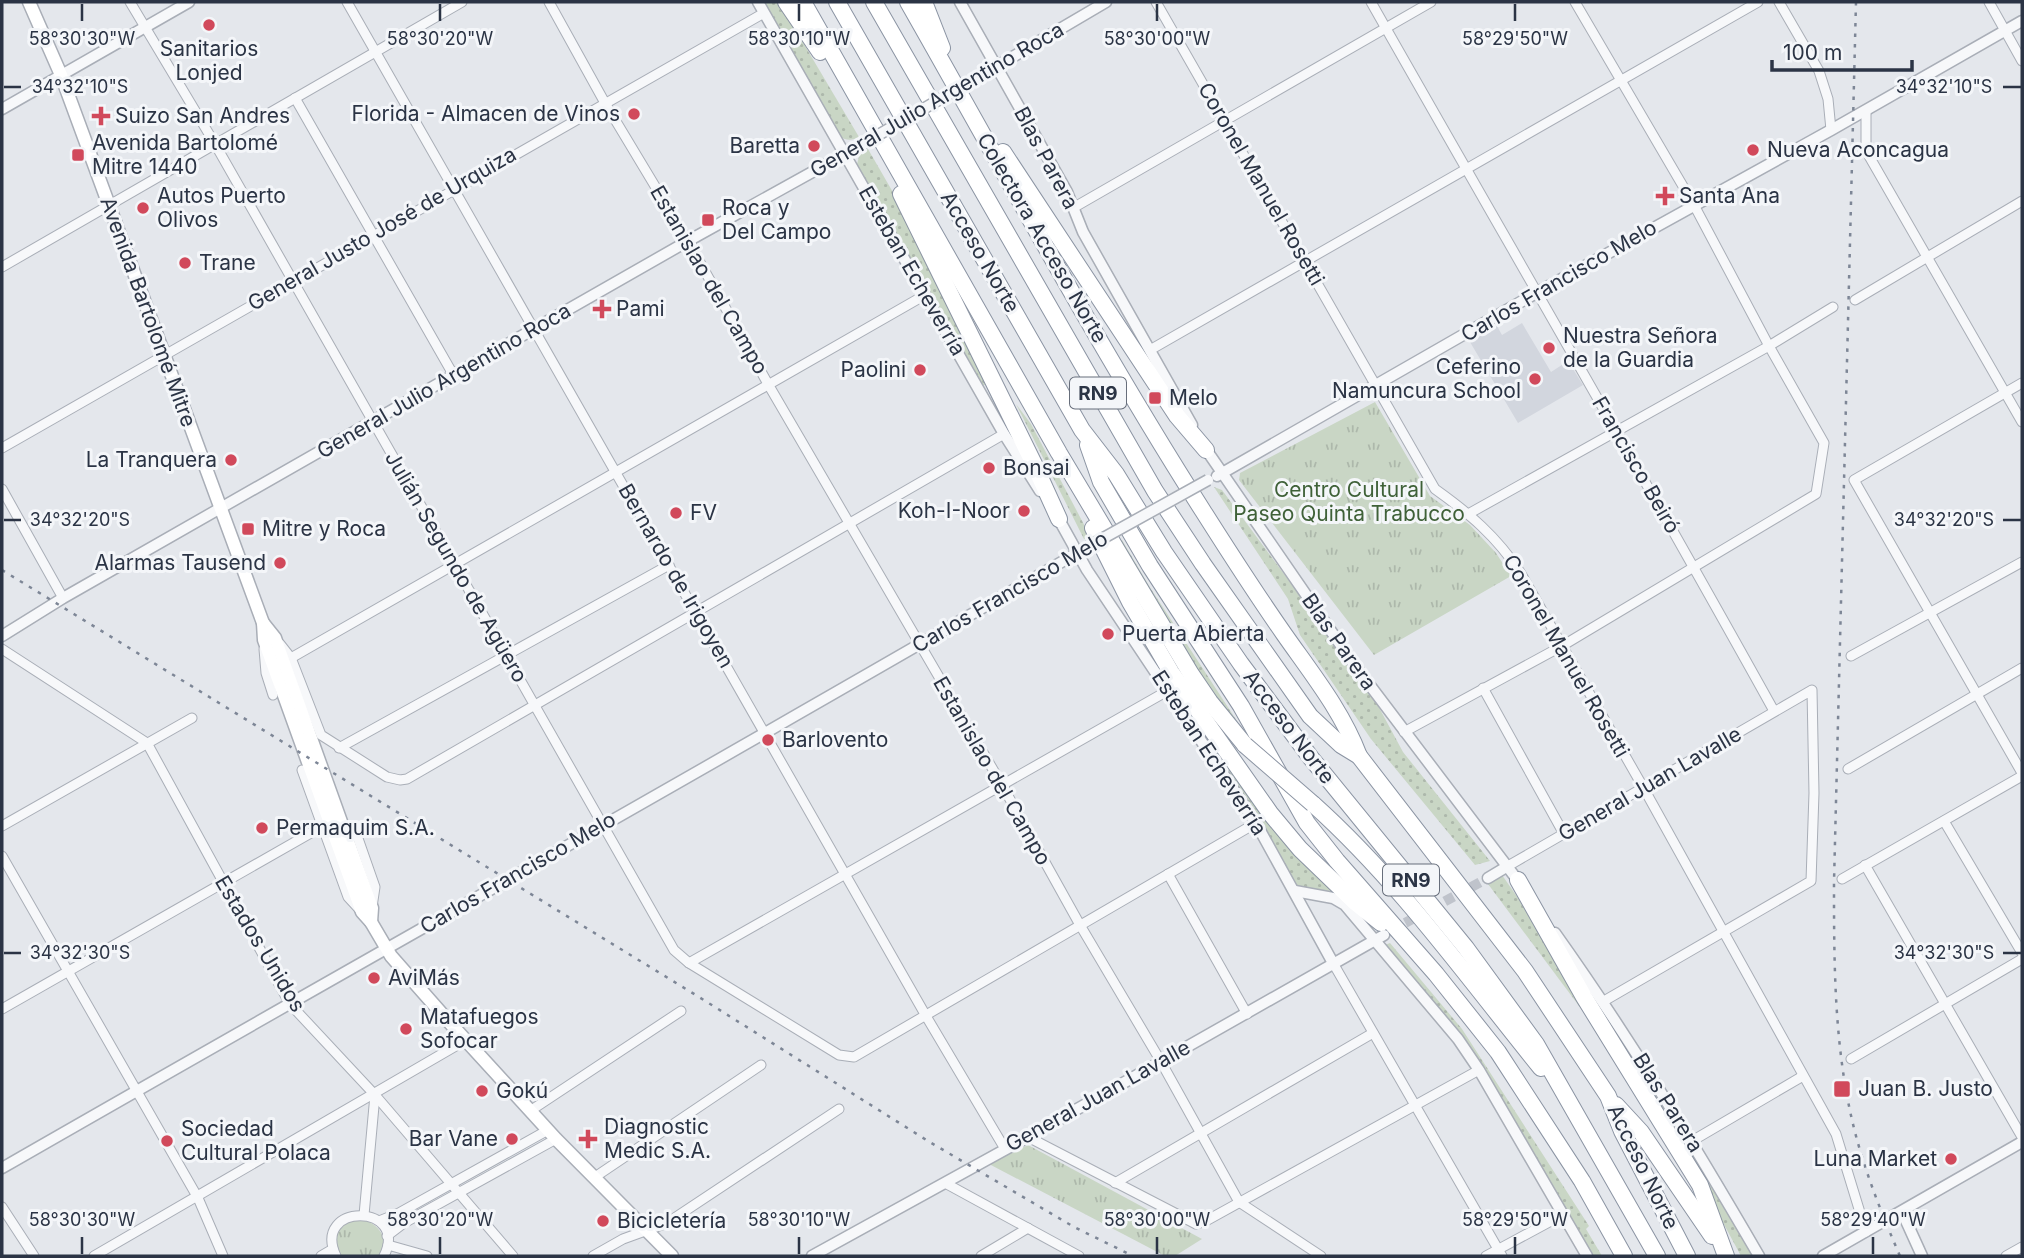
<svg xmlns="http://www.w3.org/2000/svg" width="2024" height="1258" font-family="Inter,sans-serif">
  <defs>
    <pattern id="grass-dots" width="8" height="8" patternUnits="userSpaceOnUse" patternTransform="scale(1.75)"><rect width="8" height="8" fill="#c9d6c5"/><path d="M2 2h.1M6 6h.1" fill="none" stroke="#adb8ab" stroke-width="1.8" stroke-linecap="round"/></pattern>
    <pattern id="park-tufts" width="24" height="20" patternUnits="userSpaceOnUse" patternTransform="scale(1.75)"><rect width="24" height="20" fill="#c9d6c5"/><path d="M3 7l-1-3M5 7V3M7 7l1-3M15 17l-1-3M17 17v-4M19 17l1-3" fill="none" stroke="#adb8ab"/></pattern>
  </defs>
  <rect width="100%" height="100%" fill="#e4e7ec"/>
  <!-- built -->
  <path fill="#d2d6de" d="M 1522,323 L 1551,372 L 1568,361 L 1583,385 L 1518,423 L 1470,342 L 1497,326 L 1502,335 Z"/>
  <!-- grass -->
  <g fill="url(#grass-dots)">
    <path d="M 762,2 L 779,2 L 859,137 C 851,141 846,141 838,135 Z"/>
    <path d="M 868,149 L 898,201 L 987,384 L 982,386 L 857,164 L 860,153 Z"/>
    <path d="M 1016,404 L 1031,424 L 1090,536 L 1084,539 Z"/>
    <path d="M 1214,487 L 1222,490 L 1369,689 L 1403,752 L 1490,861 L 1475,865 L 1371,739 L 1300,635 L 1288,599 Z"/>
    <path d="M 1122,540 L 1151,589 L 1248,738 L 1212,696 L 1120,542 Z"/>
    <path d="M 1216,750 L 1258,807 L 1375,928 L 1370,930 L 1347,904 L 1300,890 L 1295,885 Z"/>
    <path d="M 1502,875 L 1518,898 L 1591,1022 L 1488,884 Z"/>
    <path d="M 1390,943 L 1462,1029 L 1589,1226 L 1586,1229 L 1602,1256 L 1593,1256 L 1487,1074 L 1385,945 Z"/>
    <path d="M 1610,1017 L 1753,1256 L 1741,1256 L 1679,1141 L 1605,1020 Z"/>
  </g>
  <!-- park -->
  <g fill="url(#park-tufts)">
    <path d="M 1375,402 L 1430,496 L 1470,525 L 1496,553 L 1511,576 L 1374,655 L 1239,480 L 1240,473 Z"/>
    <path d="M 1028,1145 L 1202,1239 L 1175,1256 L 1165,1256 L 989,1164 Z"/>
    <path d="M 361,1218 C 379,1225 390,1237 379,1256 L 339,1256 C 331,1233 339,1224 361,1218 Z"/>
  </g>
  <g fill="none" stroke-linecap="round" stroke-linejoin="round">
    <!-- tertiary-tunnel -->
    <path stroke="#bfc3cb" stroke-width="10" stroke-dasharray="10 5" stroke-linecap="butt" d="M 1392,930 L 1488,878"/>
    <!-- minor casing -->
    <g stroke="#a9aeb7" stroke-width="11">
      <g id="minor">
        <path d="M 130,2 L 215,144 L 674,950 L 689,963 L 839,1055 L 854,1057 L 1256,823"/>
        <path d="M 347,2 L 926,1016 L 1005,1149"/>
        <path d="M 549,2 L 605,103 L 688,241 L 768,384 L 1002,785 L 1080,925 L 1160,1060 L 1239,1202 L 1321,1256"/>
        <path d="M 1156,2 L 1435,489 C 1470,514 1496,536 1520,572 L 1643,787 L 1836,1134 L 1866,1232"/>
        <path d="M 1371,2 C 1505,238 1642,473 1774,711"/>
        <path d="M 1779,2 L 1819,71 L 1828,99 L 1831,130"/>
        <path d="M 1989,2 L 2022,61"/>
        <path d="M 295,98 L 454,376"/>
        <path d="M 1866,111 L 1866,144 L 1869,156 L 2022,422"/>
        <path d="M 1073,208 L 1431,2"/>
        <path d="M 2,267 L 462,2"/>
        <path d="M 1855,300 L 2022,201"/>
        <path d="M 1150,350 L 1758,2"/>
        <path d="M 2022,383 L 1854,480 L 2022,773"/>
        <path d="M 2,448 L 764,13"/>
        <path d="M 2,489 L 63,598"/>
        <path d="M 1470,513 L 1769,346 L 1833,307"/>
        <path d="M 280,644 L 291,658 L 321,735 L 387,777 L 400,780 L 407,779 L 1004,434"/>
        <path d="M 2,649 L 147,743 L 290,1004 L 375,1095 L 513,1256"/>
        <path d="M 264,649 L 266,673 L 273,695"/>
        <path d="M 1851,656 L 2022,562"/>
        <path d="M 291,658 L 925,295"/>
        <path d="M 1483,688 L 1564,834"/>
        <path d="M 1404,732 L 1562,646 L 1816,494 L 1824,443 L 1769,346 L 1694,205 L 1575,2"/>
        <path d="M 339,748 L 669,565"/>
        <path d="M 1848,769 L 2022,668"/>
        <path d="M 302,770 L 348,897 L 360,910"/>
        <path d="M 1944,821 L 2022,953"/>
        <path d="M 2,826 L 192,718"/>
        <path d="M 354,827 L 375,887 L 372,907"/>
        <path d="M 2,856 L 198,1198 L 223,1256"/>
        <path d="M 1865,865 L 2022,1137"/>
        <path d="M 1508,866 L 1812,690 L 1814,793 L 1811,881 L 1604,1001"/>
        <path d="M 1168,874 L 1247,1014"/>
        <path d="M 1842,879 L 2022,776"/>
        <path d="M 689,963 L 1169,690"/>
        <path d="M 1333,963 L 1502,1256"/>
        <path d="M 2,1009 L 323,826"/>
        <path d="M 1851,1059 L 2022,959"/>
        <path d="M 530,1111 L 681,1011"/>
        <path d="M 1028,1137 L 1196,1224 L 1204,1222 L 1479,1070"/>
        <path d="M 1692,1141 L 1803,1076"/>
        <path d="M 595,1177 L 761,1065"/>
        <path d="M 945,1183 L 1079,1256"/>
        <path d="M 1115,1183 L 1373,1033"/>
        <path d="M 2,1207 L 34,1256"/>
        <path d="M 364,1215 L 375,1095"/>
        <path d="M 379,1221 L 399,1213 L 548,1130"/>
        <path d="M 387,1236 L 404,1223 L 556,1139"/>
        <path d="M 388,1245 L 427,1256"/>
        <path d="M 94,1256 L 466,1040"/>
        <path d="M 321,1256 L 333,1249"/>
        <path d="M 336,1256 C 311,1202 410,1203 384,1256"/>
        <path d="M 593,1256 L 623,1239 L 667,1223 L 839,1109"/>
        <path d="M 981,1256 L 1028,1228"/>
        <path d="M 1486,1256 L 1564,1214"/>
        <path d="M 2006,1256 L 2022,1247"/>
      </g>
    </g>
    <!-- tertiary casing -->
    <g stroke="#a9aeb7" stroke-width="13">
      <g id="tertiary">
        <path d="M 758,2 L 1004,434 L 1040,491"/>
        <path d="M 960,2 L 1067,192 L 1083,232 L 1192,425"/>
        <path d="M 980,76 L 1106,2"/>
        <path d="M 2,109 L 189,2"/>
        <path d="M 1203,445 L 1353,663 L 1522,886"/>
        <path d="M 1217,476 L 1538,292 L 1831,130 L 2022,21"/>
        <path d="M 1057,516 L 1087,570 L 1256,823 L 1333,963"/>
        <path d="M 2,636 L 63,598 L 688,241 L 861,145"/>
        <path d="M 1488,878 L 1508,866"/>
        <path d="M 1295,891 L 1333,898 L 1345,905 L 1458,1039 L 1479,1070 L 1587,1256"/>
        <path d="M 1555,933 C 1629,1037 1695,1146 1759,1256"/>
        <path d="M 2,1168 C 364,960 728,757 1089,546"/>
        <path d="M 1902,1212 L 1922,1256"/>
        <path d="M 812,1256 L 1028,1137 L 1384,935"/>
        <path d="M 1823,1256 L 2022,1142"/>
      </g>
    </g>
    <!-- secondary casing -->
    <g stroke="#a9aeb7" stroke-width="15">
      <g id="secondary">
        <path d="M 29,2 L 61,75 L 263,623 L 264,640 L 362,912 L 371,922 L 391,956 L 450,1023 L 556,1139 L 672,1256"/>
        <path d="M 263,623 L 275,638 L 372,908 L 371,922"/>
      </g>
    </g>
    <!-- motorway casing -->
    <g stroke="#8b94a3" stroke-width="18">
      <g id="motorway">
        <path d="M 786,2 L 820,52"/>
        <path d="M 803,2 L 1059,453 L 1191,674 L 1210,702 L 1245,745"/>
        <path d="M 837,2 L 1082,430 L 1116,474 L 1164,552 L 1241,664 L 1311,758 L 1466,948 L 1536,1044 L 1657,1256"/>
        <path d="M 874,2 L 1155,491 L 1203,564 L 1310,716 L 1341,745 L 1359,756 L 1525,971 L 1608,1096 L 1622,1131 L 1687,1256"/>
        <path d="M 908,2 C 1005,172 1097,345 1203,511 C 1229,552 1256,594 1284,634 C 1312,674 1342,711 1359,756"/>
        <path d="M 924,2 L 942,48"/>
        <path d="M 1003,152 L 1177,416 L 1206,450"/>
        <path d="M 901,194 L 1034,464 L 1059,519"/>
        <path d="M 1088,445 L 1101,482 L 1150,566 L 1241,706 L 1307,823 L 1337,861 L 1436,974 L 1498,1052 L 1582,1181 L 1624,1256"/>
        <path d="M 1093,528 L 1130,602 L 1171,672 L 1270,813 L 1300,849 L 1355,902 L 1381,923"/>
        <path d="M 1313,804 C 1399,881 1468,978 1541,1068"/>
        <path d="M 1518,880 L 1584,997 L 1700,1185 L 1726,1256"/>
        <path d="M 1616,1105 L 1641,1132 L 1712,1236"/>
      </g>
    </g>
    <!-- minor -->
    <use href="#minor" stroke="#f7f8fa" stroke-width="9"/>
    <!-- tertiary -->
    <use href="#tertiary" stroke="#f7f8fa" stroke-width="10"/>
    <!-- secondary -->
    <use href="#secondary" stroke="#fff" stroke-width="12"/>
    <!-- motorway -->
    <use href="#motorway" stroke="#fff" stroke-width="16"/>
    <!-- rail -->
    <g stroke="#7d8696" stroke-width="2.5" stroke-dasharray="3.5 7" stroke-linecap="butt">
      <path d="M 1856,2 L 1834,882 C 1834,967 1834,1053 1856,1136 C 1867,1177 1883,1217 1900,1256"/>
      <path d="M 2,570 L 699,997 L 928,1141 L 1074,1227 L 1133,1256"/>
    </g>
    <!-- tertiary-bridge casing -->
    <g stroke="#a9aeb7" stroke-width="13" stroke-linecap="butt">
      <g id="tertiary-bridge">
        <path d="M 861,145 L 980,76"/>
        <path d="M 1089,546 L 1208,480"/>
      </g>
    </g>
    <!-- motorway-bridge casing -->
    <g stroke="#8b94a3" stroke-width="18" stroke-linecap="butt">
      <path id="motorway-bridge" d="M 1245,745 L 1313,804"/>
    </g>
    <!-- tertiary-bridge -->
    <use href="#tertiary-bridge" stroke="#f7f8fa" stroke-width="10"/>
    <!-- motorway-bridge -->
    <use href="#motorway-bridge" stroke="#fff" stroke-width="16"/>
  </g>
  <!-- ticks -->
  <path fill="none" stroke="#2b3445" stroke-width="2.5" d="M 82,4 L 82,21M 440,4 L 440,21M 799,4 L 799,21M 1157,4 L 1157,21M 1515,4 L 1515,21M 4,87 L 21,87M 2003,87 L 2021,87M 4,520 L 21,520M 2003,520 L 2021,520M 4,953 L 21,953M 2003,953 L 2021,953M 82,1237 L 82,1254M 440,1237 L 440,1254M 799,1237 L 799,1254M 1157,1237 L 1157,1254M 1515,1237 L 1515,1254M 1873,1237 L 1873,1254"/>
  <!-- markers -->
  <g fill="#d1495b" stroke="#f4f6f9" stroke-width="2.5">
    <circle cx="209" cy="25" r="7"/>
    <circle cx="634" cy="114" r="7"/>
    <path d="M97.5 105.5h7v7h7v7h-7v7h-7v-7h-7v-7h7z"/>
    <circle cx="814" cy="146" r="7"/>
    <circle cx="1753" cy="150" r="7"/>
    <rect x="71" y="148" width="14" height="14" rx="3.5"/>
    <path d="M1661.5 185.5h7v7h7v7h-7v7h-7v-7h-7v-7h7z"/>
    <circle cx="143" cy="208" r="7"/>
    <rect x="701" y="213" width="14" height="14" rx="3.5"/>
    <circle cx="185" cy="263" r="7"/>
    <path d="M598.5 298.5h7v7h7v7h-7v7h-7v-7h-7v-7h7z"/>
    <circle cx="1549" cy="348" r="7"/>
    <circle cx="920" cy="370" r="7"/>
    <circle cx="1535" cy="379" r="7"/>
    <rect x="1148" y="391" width="14" height="14" rx="3.5"/>
    <circle cx="231" cy="460" r="7"/>
    <circle cx="989" cy="468" r="7"/>
    <circle cx="1024" cy="511" r="7"/>
    <circle cx="676" cy="513" r="7"/>
    <rect x="241" y="522" width="14" height="14" rx="3.5"/>
    <circle cx="280" cy="563" r="7"/>
    <circle cx="1108" cy="634" r="7"/>
    <circle cx="768" cy="740" r="7"/>
    <circle cx="262" cy="828" r="7"/>
    <circle cx="374" cy="978" r="7"/>
    <circle cx="406" cy="1029" r="7"/>
    <rect x="1833" y="1080" width="18" height="18" rx="3.5"/>
    <circle cx="482" cy="1091" r="7"/>
    <circle cx="512" cy="1139" r="7"/>
    <path d="M584.5 1128.5h7v7h7v7h-7v7h-7v-7h-7v-7h7z"/>
    <circle cx="167" cy="1141" r="7"/>
    <circle cx="1951" cy="1159" r="7"/>
    <circle cx="603" cy="1221" r="7"/>
  </g>
  <g text-anchor="middle" stroke-width="6" stroke-linejoin="round" paint-order="stroke">
    <!-- shield labels -->
    <g fill="#f4f6f9" stroke="#676e7b" stroke-width="2">
      <rect x="1070" y="377.5" width="56" height="31" rx="5"/>
      <rect x="1383" y="864.5" width="56" height="31" rx="5"/>
    </g>
    <g font-size="19" font-weight="bold" fill="#2b3445">
      <text x="1098" y="400">RN9</text>
      <text x="1411" y="887">RN9</text>
    </g>
    <!-- poi labels -->
    <g font-size="21" fill="#2b3445" stroke="#f4f6f9" text-anchor="start">
      <text x="209" y="56" text-anchor="middle">Sanitarios<tspan x="209" dy="24">Lonjed</tspan></text>
      <text x="620" y="121" text-anchor="end">Florida - Almacen de Vinos</text>
      <text x="115" y="123">Suizo San Andres</text>
      <text x="92" y="150">Avenida Bartolomé<tspan x="92" dy="24">Mitre 1440</tspan></text>
      <text x="800" y="153" text-anchor="end">Baretta</text>
      <text x="1767" y="157">Nueva Aconcagua</text>
      <text x="157" y="203">Autos Puerto<tspan x="157" dy="24">Olivos</tspan></text>
      <text x="1679" y="203">Santa Ana</text>
      <text x="722" y="215">Roca y<tspan x="722" dy="24">Del Campo</tspan></text>
      <text x="199" y="270">Trane</text>
      <text x="616" y="316">Pami</text>
      <text x="1563" y="343">Nuestra Señora<tspan x="1563" dy="24">de la Guardia</tspan></text>
      <text x="1521" y="374" text-anchor="end">Ceferino<tspan x="1521" dy="24">Namuncura School</tspan></text>
      <text x="906" y="377" text-anchor="end">Paolini</text>
      <text x="1169" y="405">Melo</text>
      <text x="217" y="467" text-anchor="end">La Tranquera</text>
      <text x="1003" y="475">Bonsai</text>
      <text x="1010" y="518" text-anchor="end">Koh-I-Noor</text>
      <text x="690" y="520">FV</text>
      <text x="262" y="536">Mitre y Roca</text>
      <text x="266" y="570" text-anchor="end">Alarmas Tausend</text>
      <text x="1122" y="641">Puerta Abierta</text>
      <text x="782" y="747">Barlovento</text>
      <text x="276" y="835">Permaquim S.A.</text>
      <text x="388" y="985">AviMás</text>
      <text x="420" y="1024">Matafuegos<tspan x="420" dy="24">Sofocar</tspan></text>
      <text x="1858" y="1096">Juan B. Justo</text>
      <text x="496" y="1098">Gokú</text>
      <text x="604" y="1134">Diagnostic<tspan x="604" dy="24">Medic S.A.</tspan></text>
      <text x="181" y="1136">Sociedad<tspan x="181" dy="24">Cultural Polaca</tspan></text>
      <text x="498" y="1146" text-anchor="end">Bar Vane</text>
      <text x="1937" y="1166" text-anchor="end">Luna Market</text>
      <text x="617" y="1228">Bicicletería</text>
    </g>
    <!-- street labels -->
    <g font-size="21" fill="#2b3445" stroke="#f4f6f9">
      <text transform="translate(937 100) rotate(-30)" y="7">General Julio Argentino Roca</text>
      <text transform="translate(1046 158) rotate(62)" y="7">Blas Parera</text>
      <text transform="translate(1261 184) rotate(60)" y="7">Coronel Manuel Rosetti</text>
      <text transform="translate(382 229) rotate(-30)" y="7">General Justo José de Urquiza</text>
      <text transform="translate(1042 238) rotate(60)" y="7">Colectora Acceso Norte</text>
      <text transform="translate(980 252) rotate(60)" y="7">Acceso Norte</text>
      <text transform="translate(912 271) rotate(60)" y="7">Esteban Echeverría</text>
      <text transform="translate(709 280) rotate(60)" y="7">Estanislao del Campo</text>
      <text transform="translate(1559 281) rotate(-30)" y="7">Carlos Francisco Melo</text>
      <text transform="translate(148 312) rotate(70)" y="7">Avenida Bartolomé Mitre</text>
      <text transform="translate(444 381) rotate(-30)" y="7">General Julio Argentino Roca</text>
      <text transform="translate(1636 465) rotate(60)" y="7">Francisco Beiró</text>
      <text transform="translate(456 567) rotate(60)" y="7">Julián Segundo de Agüero</text>
      <text transform="translate(676 576) rotate(60)" y="7">Bernardo de Irigoyen</text>
      <text transform="translate(1010 592) rotate(-30)" y="7">Carlos Francisco Melo</text>
      <text transform="translate(1339 642) rotate(55)" y="7">Blas Parera</text>
      <text transform="translate(1566 656) rotate(60)" y="7">Coronel Manuel Rosetti</text>
      <text transform="translate(1289 727) rotate(53)" y="7">Acceso Norte</text>
      <text transform="translate(1209 753) rotate(57)" y="7">Esteban Echeverría</text>
      <text transform="translate(992 771) rotate(60)" y="7">Estanislao del Campo</text>
      <text transform="translate(1650 784) rotate(-30)" y="7">General Juan Lavalle</text>
      <text transform="translate(518 873) rotate(-30)" y="7">Carlos Francisco Melo</text>
      <text transform="translate(260 944) rotate(59)" y="7">Estados Unidos</text>
      <text transform="translate(1098 1096) rotate(-29)" y="7">General Juan Lavalle</text>
      <text transform="translate(1668 1103) rotate(58)" y="7">Blas Parera</text>
      <text transform="translate(1643 1167) rotate(64)" y="7">Acceso Norte</text>
    </g>
    <!-- park labels -->
    <g font-size="21" fill="#3f6138" stroke="#f4f6f9">
      <text x="1349" y="497">Centro Cultural<tspan x="1349" dy="24">Paseo Quinta Trabucco</tspan></text>
    </g>
  </g>
  <g font-size="18" text-anchor="middle" fill="#2b3445" stroke="#f4f6f9" stroke-width="6" stroke-linejoin="round" paint-order="stroke">
    <text x="82" y="45">58°30'30"W</text>
    <text x="440" y="45">58°30'20"W</text>
    <text x="799" y="45">58°30'10"W</text>
    <text x="1157" y="45">58°30'00"W</text>
    <text x="1515" y="45">58°29'50"W</text>
    <text x="80" y="93">34°32'10"S</text>
    <text x="1944" y="93">34°32'10"S</text>
    <text x="80" y="526">34°32'20"S</text>
    <text x="1944" y="526">34°32'20"S</text>
    <text x="80" y="959">34°32'30"S</text>
    <text x="1944" y="959">34°32'30"S</text>
    <text x="82" y="1226">58°30'30"W</text>
    <text x="440" y="1226">58°30'20"W</text>
    <text x="799" y="1226">58°30'10"W</text>
    <text x="1157" y="1226">58°30'00"W</text>
    <text x="1515" y="1226">58°29'50"W</text>
    <text x="1873" y="1226">58°29'40"W</text>
  </g>
  <!-- border -->
  <rect width="2024" height="1258" fill="none" stroke="#2b3445" stroke-width="7"/>
  <!-- scale -->
  <path d="M1772 60v10h140v-10" fill="none" stroke="#2b3445" stroke-width="3.5"/>
  <text x="1783" y="60" font-size="21" fill="#2b3445" stroke="#f4f6f9" stroke-width="5" paint-order="stroke">100 m</text>
</svg>
